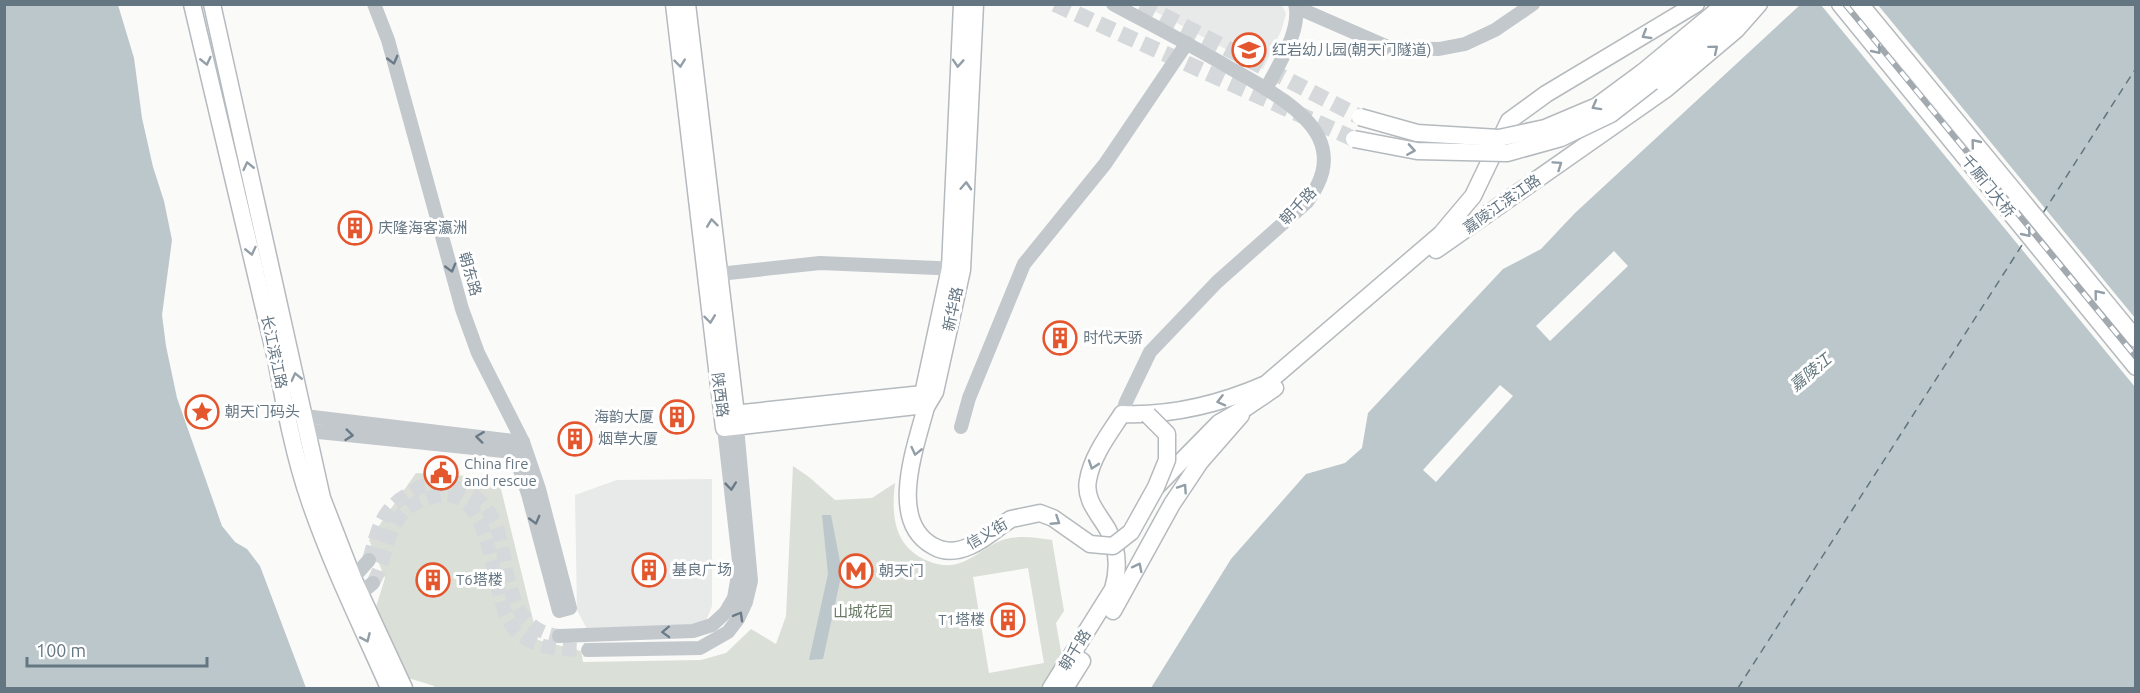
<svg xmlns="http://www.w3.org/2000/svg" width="2140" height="693" font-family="Ubuntu,'Noto Sans SC',sans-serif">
  <rect width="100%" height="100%" fill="#fafaf8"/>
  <!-- built -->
  <g fill="#e8e9e9">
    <path d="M 1143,5 L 1282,5 L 1286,14 L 1281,31 L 1263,69 Z"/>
    <path d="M 712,479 L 712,606 L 706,621 L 702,624 L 587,629 L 577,610 L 575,495 L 617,480 Z"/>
  </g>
  <!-- green -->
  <path fill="#dadfd7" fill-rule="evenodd" d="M 793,466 L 809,477 L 835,500 L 872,498 L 895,483 C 891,516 894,547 928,561 C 935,564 944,566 951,565 C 972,563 986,544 1006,539 C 1021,535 1037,538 1052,540 L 1064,611 L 1056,623 L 1062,657 L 1042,688 L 435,688 L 434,686 L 405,677 L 375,610 L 385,578 L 369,540 L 416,473 L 487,477 L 500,485 L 538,640 L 581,651 L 583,662 L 701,660 L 726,653 L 751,629 L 776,644 L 786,616 ZM 1028,568 L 1044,663 L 989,673 L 973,577 Z"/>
  <!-- water -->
  <g fill="#bbc7cb">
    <path d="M 4,5 L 118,5 L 134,58 L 142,118 L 153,167 L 164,201 L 172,240 L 162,315 L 166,346 L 177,398 L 222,526 L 235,542 L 247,549 L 260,566 L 306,688 L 5,688 Z"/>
    <path d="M 1800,5 L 2135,5 L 2135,688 L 1151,688 L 1231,559 L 1306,474 L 1345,463 L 1362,448 L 1368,413 L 1503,269 L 1541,249 L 1575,213 Z"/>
    <path d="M 822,515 L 831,515 L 842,572 L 823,659 L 809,660 L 828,574 Z"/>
  </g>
  <!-- pier -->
  <g fill="#fafaf8">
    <path d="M 1821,5 L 1878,5 L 2135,318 L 2135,387 Z"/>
    <path d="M 1614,251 L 1628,266 L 1550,341 L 1536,326 Z"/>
    <path d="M 1500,385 L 1513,396 L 1436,482 L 1423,470 Z"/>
  </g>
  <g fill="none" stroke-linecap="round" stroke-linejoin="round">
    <!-- ferry -->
    <g stroke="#60757c" stroke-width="1.5" stroke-dasharray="8 6" stroke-linecap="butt">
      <path d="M 2043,213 L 2136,68"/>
      <path d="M 1738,688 L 2024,242"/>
    </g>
    <!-- minor-tunnel -->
    <g stroke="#d5d9db" stroke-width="14" stroke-dasharray="14 7" stroke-linecap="butt">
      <path d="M 369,560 C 377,533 380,510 407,495 C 412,492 417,488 423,486 C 439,483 452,484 467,492 C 513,516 497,575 521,613 C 530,627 543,634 559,636"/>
      <path d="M 373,583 C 386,561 386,530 404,512 C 413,503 425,498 437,496 C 499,487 486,597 515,630 C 534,650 563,649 588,650"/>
    </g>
    <!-- major-tunnel -->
    <g stroke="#d5d9db" stroke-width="16" stroke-dasharray="16 8" stroke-linecap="butt">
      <path d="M 1055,4 L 1354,139"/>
      <path d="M 1141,4 L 1360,117"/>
    </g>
    <!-- major casing -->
    <g stroke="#b5babe" stroke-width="19">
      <g id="major">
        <path d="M 192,4 L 276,359 C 285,407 294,456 310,502 C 332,566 362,627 389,688"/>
        <path d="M 212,4 L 322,498 L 353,578 L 404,688"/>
        <path d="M 674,4 L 724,428 L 916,406 L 926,407 L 935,392 L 962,270 L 975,4"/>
        <path d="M 687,4 L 737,423"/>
        <path d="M 1840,4 L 2136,367"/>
        <path d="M 1860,4 L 2136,339"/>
        <path d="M 1643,72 L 1725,4"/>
        <path d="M 1652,82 L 1744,4"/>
        <path d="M 1436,250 L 1666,89 L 1736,30 L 1759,4"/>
        <path d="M 923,398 L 926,407 C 916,446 887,521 933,546 C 957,560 983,540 1002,525"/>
        <path d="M 723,415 L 923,394 L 950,268 L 962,4"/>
        <path d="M 1157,486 L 1219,423 L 1247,407 L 1275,388"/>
        <path d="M 1113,611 L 1172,504 L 1200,462 L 1241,415"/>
        <path d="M 1051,688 L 1113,589 C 1119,569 1118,549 1108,530 C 1099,514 1084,500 1088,480 C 1092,456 1109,434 1122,414 C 1172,416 1220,404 1266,384 L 1441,234 L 1473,196 L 1509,121 L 1546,94 L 1696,4"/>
        <path d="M 1065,688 L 1082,661"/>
      </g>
    </g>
    <!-- minor -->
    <g stroke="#c3c8cc" stroke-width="14">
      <path d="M 374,4 L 388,40 L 462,309 L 478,353 L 523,442 L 519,446"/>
      <path d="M 1113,4 C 1152,25 1191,45 1230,68 C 1258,84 1305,108 1319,138 C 1330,162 1321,183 1307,202 L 1217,282 L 1150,352 L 1126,402 L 1122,414"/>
      <path d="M 1296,7 L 1390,48 L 1439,49 L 1465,44 L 1495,30 L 1533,4"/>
      <path d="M 1266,89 C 1278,65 1302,30 1295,4"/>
      <path d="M 710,275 L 820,263 L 960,269"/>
      <path d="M 296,415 L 523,442 L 539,489 L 570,608 L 559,611 L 528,494 L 514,452 L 299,430"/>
      <path d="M 961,427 L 969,398 L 1024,264 L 1105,164 L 1187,43"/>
      <path d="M 344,582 L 353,578 L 369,560"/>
      <path d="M 351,598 L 361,593 L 373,583"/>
      <path d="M 559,636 L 693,631 L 712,625 L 725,613 L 734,598 L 737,581 L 739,561 L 724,428"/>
      <path d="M 588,650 L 700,648 L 728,632 L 738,619 L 746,602 L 751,581 L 737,427"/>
    </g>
    <!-- major -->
    <use href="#major" stroke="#fff" stroke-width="16"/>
    <!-- rail casing -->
    <g stroke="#a2aab0" stroke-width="6">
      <path id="rail" d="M 1845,4 L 2136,357"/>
    </g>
    <!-- rail -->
    <use href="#rail" stroke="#fff" stroke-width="4" stroke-dasharray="11" stroke-linecap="butt"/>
    <!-- major-bridge casing -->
    <g stroke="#b5babe" stroke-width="19" stroke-linecap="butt">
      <g id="major-bridge">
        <path d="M 1360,117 L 1417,133 L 1499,138 L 1545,128 L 1597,106 L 1643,72"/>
        <path d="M 1354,139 L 1417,151 L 1507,153 L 1561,138 L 1611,114 L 1652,82"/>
        <path d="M 1002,525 L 1011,519 L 1040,513 L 1053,518 L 1090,544 L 1113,546 L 1131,532 L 1156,487 L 1167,460 L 1167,434 L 1148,415"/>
      </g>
    </g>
    <!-- major-bridge -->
    <use href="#major-bridge" stroke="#fff" stroke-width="16"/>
  </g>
  <!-- one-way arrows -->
  <defs><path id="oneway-chevron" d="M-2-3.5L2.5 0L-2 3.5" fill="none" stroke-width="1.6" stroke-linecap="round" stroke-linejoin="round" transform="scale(1.5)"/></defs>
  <g stroke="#939fa8">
    <use href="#oneway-chevron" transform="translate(1646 35) rotate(149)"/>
    <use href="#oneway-chevron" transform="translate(1714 49) rotate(-40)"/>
    <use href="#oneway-chevron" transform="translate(1877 50) rotate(51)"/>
    <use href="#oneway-chevron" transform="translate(206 61) rotate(77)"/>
    <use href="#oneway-chevron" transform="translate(680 63) rotate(84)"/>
    <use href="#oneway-chevron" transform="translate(958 63) rotate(94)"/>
    <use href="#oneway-chevron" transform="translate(1596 106) rotate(151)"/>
    <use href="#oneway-chevron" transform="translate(1975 143) rotate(-129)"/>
    <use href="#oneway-chevron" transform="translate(1411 150) rotate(9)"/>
    <use href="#oneway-chevron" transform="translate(1558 165) rotate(-34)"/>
    <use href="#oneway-chevron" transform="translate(248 166) rotate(-103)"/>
    <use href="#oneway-chevron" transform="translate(966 186) rotate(-87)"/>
    <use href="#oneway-chevron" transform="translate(712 223) rotate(-97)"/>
    <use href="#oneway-chevron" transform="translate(2027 233) rotate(51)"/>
    <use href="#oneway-chevron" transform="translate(251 251) rotate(77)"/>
    <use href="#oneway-chevron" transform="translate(2098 294) rotate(-129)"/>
    <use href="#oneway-chevron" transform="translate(710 319) rotate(83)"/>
    <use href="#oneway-chevron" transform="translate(296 377) rotate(-103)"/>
    <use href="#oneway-chevron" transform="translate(1221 401) rotate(166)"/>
    <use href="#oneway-chevron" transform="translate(916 451) rotate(103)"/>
    <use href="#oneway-chevron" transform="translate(1093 465) rotate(109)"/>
    <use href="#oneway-chevron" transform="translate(1183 488) rotate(-56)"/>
    <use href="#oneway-chevron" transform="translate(1056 521) rotate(33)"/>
    <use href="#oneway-chevron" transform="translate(1138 567) rotate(-63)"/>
    <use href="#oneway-chevron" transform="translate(366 638) rotate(66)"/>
  </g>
  <g stroke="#6a7a87">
    <use href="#oneway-chevron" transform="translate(393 60) rotate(75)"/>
    <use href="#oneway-chevron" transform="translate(451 268) rotate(74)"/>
    <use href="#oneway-chevron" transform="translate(349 435) rotate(6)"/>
    <use href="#oneway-chevron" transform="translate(480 437) rotate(-173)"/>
    <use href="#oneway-chevron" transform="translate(731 486) rotate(84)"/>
    <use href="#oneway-chevron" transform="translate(535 520) rotate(75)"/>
    <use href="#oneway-chevron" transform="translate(739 616) rotate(-60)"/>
    <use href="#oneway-chevron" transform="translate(666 632) rotate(178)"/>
  </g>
  <!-- icons -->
  <defs>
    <g id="school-ring" transform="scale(1.725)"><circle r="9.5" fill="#fff" stroke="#e4572e" stroke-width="1.5"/><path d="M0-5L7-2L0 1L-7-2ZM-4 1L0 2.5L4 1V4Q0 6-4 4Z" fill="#e4572e"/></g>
    <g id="building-ring" transform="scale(1.725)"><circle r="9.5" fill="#fff" stroke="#e4572e" stroke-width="1.5"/><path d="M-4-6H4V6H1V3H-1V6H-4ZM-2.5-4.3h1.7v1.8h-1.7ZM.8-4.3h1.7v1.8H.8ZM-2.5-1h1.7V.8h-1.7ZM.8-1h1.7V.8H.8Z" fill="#e4572e"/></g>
    <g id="sight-ring" transform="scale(1.725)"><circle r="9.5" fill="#fff" stroke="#e4572e" stroke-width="1.5"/><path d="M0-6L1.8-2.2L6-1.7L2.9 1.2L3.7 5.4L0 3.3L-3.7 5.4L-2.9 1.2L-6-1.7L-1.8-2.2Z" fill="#e4572e"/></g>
    <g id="civic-ring" transform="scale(1.725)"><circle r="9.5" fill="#fff" stroke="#e4572e" stroke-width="1.5"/><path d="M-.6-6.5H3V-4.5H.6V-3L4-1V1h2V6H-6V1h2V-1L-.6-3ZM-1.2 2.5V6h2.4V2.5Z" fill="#e4572e"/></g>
    <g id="metro-ring" transform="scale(1.725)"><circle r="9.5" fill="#fff" stroke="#e4572e" stroke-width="1.5"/><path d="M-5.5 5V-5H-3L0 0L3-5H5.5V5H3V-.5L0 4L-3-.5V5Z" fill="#e4572e"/></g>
  </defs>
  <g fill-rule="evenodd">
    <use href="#school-ring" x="1249" y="50"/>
    <use href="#building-ring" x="355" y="228"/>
    <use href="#building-ring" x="1060" y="338"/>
    <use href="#sight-ring" x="202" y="412"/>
    <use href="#building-ring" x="677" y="417"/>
    <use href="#building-ring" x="575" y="439"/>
    <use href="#civic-ring" x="441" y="473"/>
    <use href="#building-ring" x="649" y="570"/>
    <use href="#metro-ring" x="856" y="571"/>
    <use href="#building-ring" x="433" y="580"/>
    <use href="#building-ring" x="1008" y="620"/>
  </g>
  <g text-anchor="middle" stroke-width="6" stroke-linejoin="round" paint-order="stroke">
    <!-- poi labels -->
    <g font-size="15" fill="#657683" stroke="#fff" text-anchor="start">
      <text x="1272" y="55">红岩幼儿园(朝天门隧道)</text>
      <text x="378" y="233">庆隆海客瀛洲</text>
      <text x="1083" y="343">时代天骄</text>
      <text x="225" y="417">朝天门码头</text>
      <text x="654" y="422" text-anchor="end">海韵大厦</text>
      <text x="598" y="444">烟草大厦</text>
      <text x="464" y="469">China fire<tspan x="464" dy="17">and rescue</tspan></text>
      <text x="672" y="575">基良广场</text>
      <text x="879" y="576">朝天门</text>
      <text x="456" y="585">T6塔楼</text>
      <text x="985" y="625" text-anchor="end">T1塔楼</text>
    </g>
    <!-- street labels -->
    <g font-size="15" fill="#657683" stroke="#fff">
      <text transform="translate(1988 186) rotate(51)" y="5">千厮门大桥</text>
      <text transform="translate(1502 204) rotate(-35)" y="5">嘉陵江滨江路</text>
      <text transform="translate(1298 206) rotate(-46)" y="5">朝千路</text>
      <text transform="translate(470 274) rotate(74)" y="5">朝东路</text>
      <text transform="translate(953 309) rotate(-78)" y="5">新华路</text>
      <text transform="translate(274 352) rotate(78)" y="5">长江滨江路</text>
      <text transform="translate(720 395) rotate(83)" y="5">陕西路</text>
      <text transform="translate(987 534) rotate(-31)" y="5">信义街</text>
      <text transform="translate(1075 650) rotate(-58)" y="5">朝千路</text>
    </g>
    <!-- park labels -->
    <g font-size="15" fill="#687a64" stroke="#fff">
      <text x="863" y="617">山城花园</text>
    </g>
    <!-- water labels -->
    <g font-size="16" font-style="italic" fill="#60757c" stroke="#fff">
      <text transform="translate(1810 372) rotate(-40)" y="6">嘉陵江</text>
    </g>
  </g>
  <!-- border -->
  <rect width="2140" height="693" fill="none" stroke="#657683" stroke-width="12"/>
  <!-- scale -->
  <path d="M27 657v9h180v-9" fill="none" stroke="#657683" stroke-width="3"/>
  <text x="36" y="657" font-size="18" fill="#657683" stroke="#ffffff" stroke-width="4.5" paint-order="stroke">100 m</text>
</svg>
